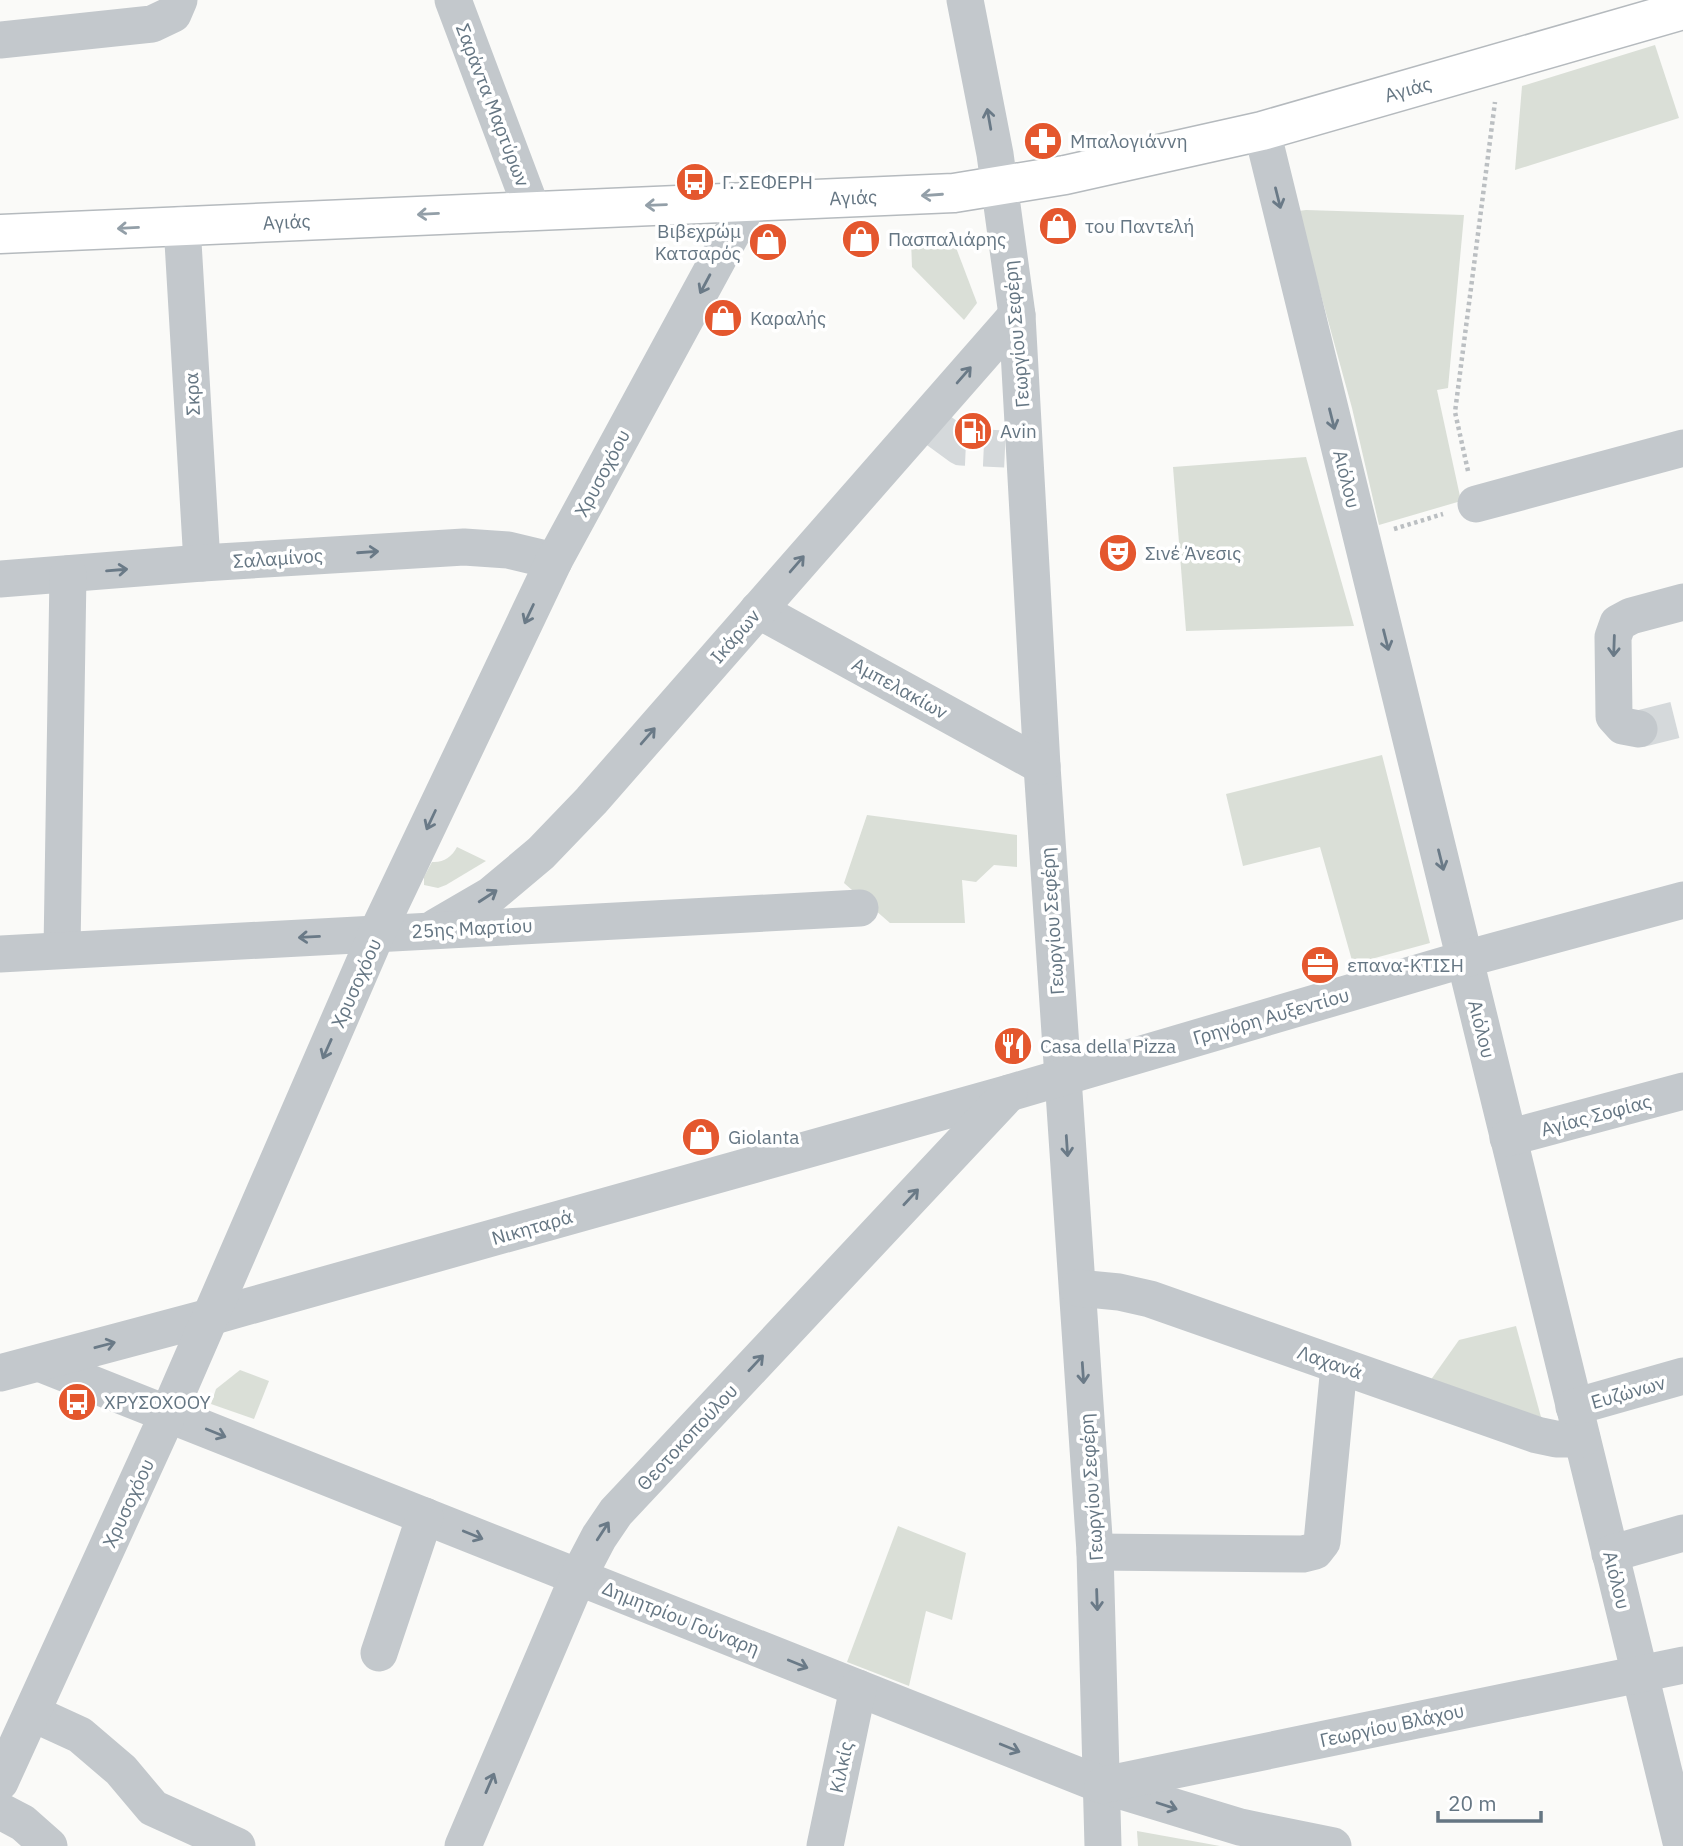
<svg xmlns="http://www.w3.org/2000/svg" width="1683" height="1846" font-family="'IBM Plex Sans',sans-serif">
  <rect width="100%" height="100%" fill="#fafaf8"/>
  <!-- green -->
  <g fill="#dadfd7">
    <path d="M 1655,45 L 1679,118 L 1515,170 L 1522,86 Z"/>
    <path d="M 1306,210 L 1464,215 L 1448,388 L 1437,390 L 1461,501 L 1379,525 L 1352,408 L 1298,211 Z"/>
    <path d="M 952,237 L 977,303 L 964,320 L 912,267 L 911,240 Z"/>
    <path d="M 1306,457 L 1354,626 L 1186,631 L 1173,467 Z"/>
    <path d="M 1382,755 L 1430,943 L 1353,964 L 1320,847 L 1243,866 L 1226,794 Z"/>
    <path d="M 867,815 L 1017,835 L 1017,867 L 994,865 L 976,882 L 962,880 L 965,923 L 890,923 L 844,883 Z"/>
    <path d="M 457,847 L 486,861 L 446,885 L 438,888 L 424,885 L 424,877 L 432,862 C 443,863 452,857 457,847 Z"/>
    <path d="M 1516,1326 L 1541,1417 L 1430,1381 L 1459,1340 Z"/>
    <path d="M 240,1370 L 269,1381 L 254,1419 L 211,1404 L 216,1389 Z"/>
    <path d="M 898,1526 L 966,1553 L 952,1620 L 926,1611 L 909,1686 L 847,1662 Z"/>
    <path d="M 1137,1831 L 1220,1846 L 1138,1846 Z"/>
  </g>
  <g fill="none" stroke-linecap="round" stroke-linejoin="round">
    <!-- minor-tunnel -->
    <g stroke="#d5d9db" stroke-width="37" stroke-dasharray="37 18" stroke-linecap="butt">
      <path d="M 935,428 L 961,447 L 1005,449"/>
      <path d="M 1639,729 L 1683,718"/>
    </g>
    <!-- major casing -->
    <g stroke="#b5babe" stroke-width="41">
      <g id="major">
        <path id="s1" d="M 0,234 L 954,193 L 1065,175 L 1262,131 L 1683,10"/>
      </g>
    </g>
    <!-- path -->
    <g stroke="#bbbfc2" stroke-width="4.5" stroke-dasharray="3.5 3.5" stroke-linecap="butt">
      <path d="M 1468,471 L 1455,412 L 1495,102"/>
      <path d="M 1394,529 L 1443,514"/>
    </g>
    <!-- minor -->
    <g stroke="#c3c8cc" stroke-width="37">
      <path d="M 453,0 L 532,210"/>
      <path d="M 965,0 L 995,154 L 1017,315 L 1042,766 L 1095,1552 L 1103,1846"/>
      <path d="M 0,40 L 152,24 L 173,14 L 179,0"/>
      <path d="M 1262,131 L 1682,1846"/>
      <path d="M 182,225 L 202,563"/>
      <path d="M 1476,504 L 1683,448"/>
      <path d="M 0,579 L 202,563 L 464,547 L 508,550 L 554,561"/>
      <path d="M 758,610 L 1042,766"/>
      <path d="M 1639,729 L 1623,726 L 1614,716 L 1613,637 L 1618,623 L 1631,616 L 1683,602"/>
      <path d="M 436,927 L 491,895 L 541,853 L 591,801 L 1017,315"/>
      <path d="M 62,950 L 68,574"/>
      <path d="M 0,954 L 860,908"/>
      <path d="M 1508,1138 L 1683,1091"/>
      <path d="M 1078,1288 L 1119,1292 L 1150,1299 L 1537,1435 L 1556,1439 L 1582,1439"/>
      <path d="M 39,1363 L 1102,1785 L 1240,1827 L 1333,1846"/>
      <path d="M 0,1373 L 210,1317 L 1009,1093 L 1465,959 L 1683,900"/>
      <path d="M 1574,1407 L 1683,1376"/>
      <path d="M 1095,1552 L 1303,1554 L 1315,1551 L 1322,1542 L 1339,1366"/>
      <path d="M 1610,1554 L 1683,1533"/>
      <path d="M 379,1653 L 425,1516"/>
      <path d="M 32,1713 L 80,1735 L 121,1770 L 153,1808 L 237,1846"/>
      <path d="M 0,1782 L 168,1414 L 377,933 L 554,561 L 749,202"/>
      <path d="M 1103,1785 L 1683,1665"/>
      <path d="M 0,1811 L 23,1823 L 49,1846"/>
      <path d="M 463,1846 L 578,1577 L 599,1537 L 616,1512 L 1009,1093"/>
      <path d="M 825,1846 L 858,1688"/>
    </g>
    <!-- major -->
    <use href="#major" stroke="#fff" stroke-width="38"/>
  </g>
  <!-- one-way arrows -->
  <defs><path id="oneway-shaft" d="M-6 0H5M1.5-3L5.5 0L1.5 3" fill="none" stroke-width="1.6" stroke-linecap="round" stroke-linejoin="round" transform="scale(1.75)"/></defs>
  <g stroke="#6a7a87">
    <use href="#oneway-shaft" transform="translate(989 119) rotate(-100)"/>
    <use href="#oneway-shaft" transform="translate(1278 198) rotate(76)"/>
    <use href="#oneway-shaft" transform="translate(705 284) rotate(118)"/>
    <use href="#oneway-shaft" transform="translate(964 375) rotate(-49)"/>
    <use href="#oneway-shaft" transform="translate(1332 419) rotate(76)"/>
    <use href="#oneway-shaft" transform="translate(368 552) rotate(-4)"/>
    <use href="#oneway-shaft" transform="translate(797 564) rotate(-49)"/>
    <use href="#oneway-shaft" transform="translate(117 570) rotate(-5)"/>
    <use href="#oneway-shaft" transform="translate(529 614) rotate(115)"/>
    <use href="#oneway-shaft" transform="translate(1386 640) rotate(76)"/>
    <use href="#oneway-shaft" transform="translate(1614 646) rotate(92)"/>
    <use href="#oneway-shaft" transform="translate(648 736) rotate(-49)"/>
    <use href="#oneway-shaft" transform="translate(431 820) rotate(115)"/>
    <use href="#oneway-shaft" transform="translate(1441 860) rotate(76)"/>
    <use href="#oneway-shaft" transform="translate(488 896) rotate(-33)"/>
    <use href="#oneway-shaft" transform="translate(309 937) rotate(177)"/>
    <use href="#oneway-shaft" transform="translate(327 1049) rotate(114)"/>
    <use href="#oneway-shaft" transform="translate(1067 1146) rotate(86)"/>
    <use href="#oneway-shaft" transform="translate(911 1197) rotate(-47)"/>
    <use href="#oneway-shaft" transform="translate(105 1345) rotate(-15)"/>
    <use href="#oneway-shaft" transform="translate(756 1363) rotate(-47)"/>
    <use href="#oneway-shaft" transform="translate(1083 1373) rotate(86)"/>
    <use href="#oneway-shaft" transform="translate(216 1433) rotate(22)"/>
    <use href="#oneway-shaft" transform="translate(603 1531) rotate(-57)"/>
    <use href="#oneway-shaft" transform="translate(473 1535) rotate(22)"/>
    <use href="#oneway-shaft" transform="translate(1097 1600) rotate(88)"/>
    <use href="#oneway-shaft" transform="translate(798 1664) rotate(22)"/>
    <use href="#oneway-shaft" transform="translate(1010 1748) rotate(22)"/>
    <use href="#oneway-shaft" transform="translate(490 1783) rotate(-67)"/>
    <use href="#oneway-shaft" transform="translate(1167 1806) rotate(18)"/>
  </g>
  <g stroke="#939fa8">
    <use href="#oneway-shaft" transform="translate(932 195) rotate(176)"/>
    <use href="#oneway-shaft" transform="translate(656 205) rotate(178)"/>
    <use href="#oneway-shaft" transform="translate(428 214) rotate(177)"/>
    <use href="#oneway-shaft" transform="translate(128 228) rotate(177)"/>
  </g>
  <!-- icons -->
  <defs>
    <g id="pharmacy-disc" transform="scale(2.0125)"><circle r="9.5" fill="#e4572e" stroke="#fff"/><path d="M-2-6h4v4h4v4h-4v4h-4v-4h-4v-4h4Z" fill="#fff"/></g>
    <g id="bus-disc" transform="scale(2.0125)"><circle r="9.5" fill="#e4572e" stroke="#fff"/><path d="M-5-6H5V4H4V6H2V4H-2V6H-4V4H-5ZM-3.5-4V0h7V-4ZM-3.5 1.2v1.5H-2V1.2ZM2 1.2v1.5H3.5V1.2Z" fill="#fff"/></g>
    <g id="shop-disc" transform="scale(2.0125)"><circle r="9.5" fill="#e4572e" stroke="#fff"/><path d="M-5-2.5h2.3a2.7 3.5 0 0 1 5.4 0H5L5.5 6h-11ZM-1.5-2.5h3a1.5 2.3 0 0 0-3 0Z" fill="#fff"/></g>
    <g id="fuel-disc" transform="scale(2.0125)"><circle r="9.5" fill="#e4572e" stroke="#fff"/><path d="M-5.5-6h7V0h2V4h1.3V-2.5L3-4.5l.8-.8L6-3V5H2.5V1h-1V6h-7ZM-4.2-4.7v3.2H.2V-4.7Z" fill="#fff"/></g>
    <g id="theatre-disc" transform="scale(2.0125)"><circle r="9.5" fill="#e4572e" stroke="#fff"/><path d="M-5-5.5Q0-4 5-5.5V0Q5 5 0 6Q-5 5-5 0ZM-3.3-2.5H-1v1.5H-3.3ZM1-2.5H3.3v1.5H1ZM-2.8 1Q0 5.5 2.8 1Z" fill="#fff"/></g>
    <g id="office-disc" transform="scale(2.0125)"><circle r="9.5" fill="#e4572e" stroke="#fff"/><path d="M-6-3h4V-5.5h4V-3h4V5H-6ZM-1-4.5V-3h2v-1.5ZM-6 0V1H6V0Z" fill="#fff"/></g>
    <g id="restaurant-disc" transform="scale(2.0125)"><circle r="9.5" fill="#e4572e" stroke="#fff"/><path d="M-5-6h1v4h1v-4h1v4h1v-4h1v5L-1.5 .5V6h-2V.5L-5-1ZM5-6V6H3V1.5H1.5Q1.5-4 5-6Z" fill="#fff"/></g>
  </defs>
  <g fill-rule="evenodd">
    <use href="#pharmacy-disc" x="1043" y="141"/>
    <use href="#bus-disc" x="695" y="182"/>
    <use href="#shop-disc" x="1058" y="226"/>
    <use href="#shop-disc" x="861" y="239"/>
    <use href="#shop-disc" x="768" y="242"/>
    <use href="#shop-disc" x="723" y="318"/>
    <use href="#fuel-disc" x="973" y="431"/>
    <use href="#theatre-disc" x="1118" y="553"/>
    <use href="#office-disc" x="1320" y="965"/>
    <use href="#restaurant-disc" x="1013" y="1046"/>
    <use href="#shop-disc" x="701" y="1137"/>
    <use href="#bus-disc" x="77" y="1402"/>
  </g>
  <g text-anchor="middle" stroke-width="7" stroke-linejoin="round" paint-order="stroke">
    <!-- street labels -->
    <g font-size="19" fill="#657683" stroke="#fff">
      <text dy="7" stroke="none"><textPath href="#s1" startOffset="1421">Αγιάς</textPath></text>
      <text transform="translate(493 105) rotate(69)" y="7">Σαράντα Μαρτύρων</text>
      <text dy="7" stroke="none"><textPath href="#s1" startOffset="854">Αγιάς</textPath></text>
      <text dy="7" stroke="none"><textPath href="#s1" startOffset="287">Αγιάς</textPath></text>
      <text transform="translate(1016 334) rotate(-95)" y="7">Γεωργίου Σεφέρη</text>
      <text transform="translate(192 394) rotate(-93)" y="7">Σκρα</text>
      <text transform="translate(602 473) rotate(-62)" y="7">Χρυσοχόου</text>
      <text transform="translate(1347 479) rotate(76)" y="7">Αιόλου</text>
      <text transform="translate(278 558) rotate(-4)" y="7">Σαλαμίνος</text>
      <text transform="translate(735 636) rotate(-49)" y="7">Ικάρων</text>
      <text transform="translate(900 688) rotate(29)" y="7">Αμπελακίων</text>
      <text transform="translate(1052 921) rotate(-94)" y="7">Γεωργίου Σεφέρη</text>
      <text transform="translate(472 928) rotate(-3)" y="7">25ης Μαρτίου</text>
      <text transform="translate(356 983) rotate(-66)" y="7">Χρυσοχόου</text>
      <text transform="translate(1271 1016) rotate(-16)" y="7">Γρηγόρη Αυξεντίου</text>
      <text transform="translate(1482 1029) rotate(76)" y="7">Αιόλου</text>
      <text transform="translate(1596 1115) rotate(-15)" y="7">Αγίας Σοφίας</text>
      <text transform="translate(532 1227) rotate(-16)" y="7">Νικηταρά</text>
      <text transform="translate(1330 1362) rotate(19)" y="7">Λαχανά</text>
      <text transform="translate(1628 1392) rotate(-16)" y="7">Ευζώνων</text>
      <text transform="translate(687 1437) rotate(-47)" y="7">Θεοτοκοπούλου</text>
      <text transform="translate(1091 1487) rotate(-94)" y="7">Γεωργίου Σεφέρη</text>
      <text transform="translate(128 1503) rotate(-65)" y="7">Χρυσοχόου</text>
      <text transform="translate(1617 1580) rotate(76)" y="7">Αιόλου</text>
      <text transform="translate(681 1618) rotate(22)" y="7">Δημητρίου Γούναρη</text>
      <text transform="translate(1392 1725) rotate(-12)" y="7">Γεωργίου Βλάχου</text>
      <text transform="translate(841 1767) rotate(-78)" y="7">Κιλκίς</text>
    </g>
    <!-- poi labels -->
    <g font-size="19" fill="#657683" stroke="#fff" text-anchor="start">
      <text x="1070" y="148">Μπαλογιάννη</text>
      <text x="722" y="189">Γ. ΣΕΦΕΡΗ</text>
      <text x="1085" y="233">του Παντελή</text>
      <text x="741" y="238" text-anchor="end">Βιβεχρώμ<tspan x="741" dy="22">Κατσαρός</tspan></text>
      <text x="888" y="246">Πασπαλιάρης</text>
      <text x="750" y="325">Καραλής</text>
      <text x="1000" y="438">Avin</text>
      <text x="1145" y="560">Σινέ Άνεσις</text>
      <text x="1347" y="972">επανα-ΚΤΙΣΗ</text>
      <text x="1040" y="1053">Casa della Pizza</text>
      <text x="728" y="1144">Giolanta</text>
      <text x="104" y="1409">ΧΡΥΣΟΧΟΟΥ</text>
    </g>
  </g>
  <!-- scale -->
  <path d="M1438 1811v10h103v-10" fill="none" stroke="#657683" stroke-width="3.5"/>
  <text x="1448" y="1811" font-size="21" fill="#657683" stroke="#ffffff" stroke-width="5" paint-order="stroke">20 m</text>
</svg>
